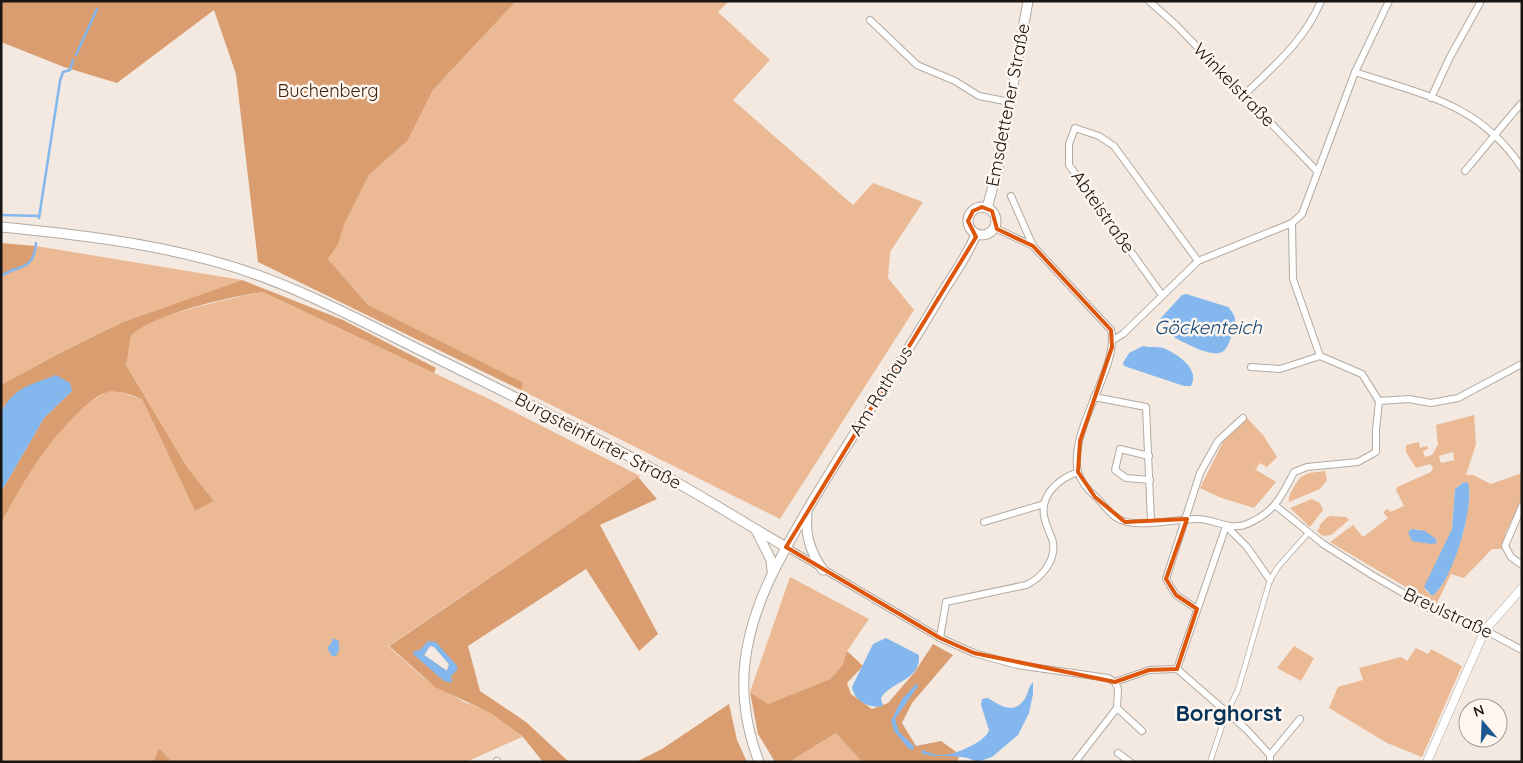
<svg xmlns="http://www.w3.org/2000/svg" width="1523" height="763" font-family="Quicksand,sans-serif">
  <rect width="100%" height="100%" fill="#f3e9e1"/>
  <!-- green -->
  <g fill="#ebb994" fill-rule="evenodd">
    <path d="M 516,1 L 729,1 L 718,12 L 770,60 L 733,100 L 853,205 L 873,183 L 923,202 L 890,252 L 888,278 L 914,310 L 780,519 L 521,390 L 368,305 L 328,259 L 337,244 L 344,225 L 369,175 L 408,140 L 433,90 Z"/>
    <path d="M 36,246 L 242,280 L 123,322 L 60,353 L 1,385 L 1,275 L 30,263 Z"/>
    <path d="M 263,292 L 489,399 L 640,476 L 388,646 L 425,679 L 464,702 L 492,712 L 522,737 L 466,762 L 172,762 L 159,748 L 153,762 L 1,762 L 1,523 L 29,470 L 58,432 L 86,405 L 106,392 L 117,391 L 142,399 L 195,511 L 214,501 L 187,467 L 126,365 C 127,356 126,342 131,334 C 144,317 240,296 263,292 Z"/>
    <path d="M 1474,415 L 1476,444 L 1466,475 L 1473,475 L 1491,484 L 1522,473 L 1522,499 L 1506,532 L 1502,549 L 1492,549 L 1464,578 L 1451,574 L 1436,605 L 1330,542 L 1353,525 L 1363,537 L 1388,518 L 1383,512 L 1388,509 L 1390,512 L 1404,506 L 1396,490 L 1397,487 L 1431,472 L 1433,467 L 1430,464 L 1416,468 L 1406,452 L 1406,445 L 1419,442 L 1420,448 L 1427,446 L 1428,449 L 1423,451 L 1425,457 L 1432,455 L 1438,445 L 1436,425 ZM 1453,452 L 1454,460 L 1441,463 L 1439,456 ZM 1464,482 L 1470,495 L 1464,531 L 1448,573 L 1440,588 L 1432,596 L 1425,590 L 1452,529 L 1455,489 ZM 1417,529 L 1436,539 L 1437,543 L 1409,530 Z"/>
    <path d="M 1247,418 L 1263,435 L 1277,457 L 1267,467 L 1260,463 L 1256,469 L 1253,468 L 1276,482 L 1254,508 L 1219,497 L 1200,488 L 1223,442 L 1221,439 Z"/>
    <path d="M 1325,471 L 1327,480 L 1320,489 L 1289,502 C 1288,496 1291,492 1294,487 C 1302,472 1309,473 1325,471 Z"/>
    <path d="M 1312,499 L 1320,503 L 1323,510 L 1310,527 L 1290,508 Z"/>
    <path d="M 1332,516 L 1346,517 L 1349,520 L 1331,535 L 1323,536 L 1317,531 L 1320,527 L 1319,526 L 1327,517 Z"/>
    <path d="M 790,577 L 869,619 L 847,651 L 842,666 L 830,679 L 768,704 L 750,692 Z"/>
    <path d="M 1294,646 L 1314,658 L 1301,681 L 1277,668 Z"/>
    <path d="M 1416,648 L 1428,654 L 1431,649 L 1462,666 L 1422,757 L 1387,743 L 1329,708 L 1338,687 L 1363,680 L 1359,668 L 1401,657 L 1407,661 Z"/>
    <path d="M 836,733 L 862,762 L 789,762 Z"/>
  </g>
  <!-- forest -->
  <g fill="#d99d6f" fill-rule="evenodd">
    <path d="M 1,1 L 516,1 L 433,90 L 408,140 L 369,175 L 344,225 L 338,244 L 328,259 L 368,305 L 523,383 L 521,390 L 258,262 L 236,74 L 214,10 L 117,83 L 64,67 L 1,42 Z"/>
    <path d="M 1,243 L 36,246 L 30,263 L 1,275 Z"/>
    <path d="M 242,280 L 343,320 L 436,368 L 434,373 L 263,292 C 229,297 157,313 131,335 L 126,365 L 187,467 L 214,501 L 195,511 L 142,399 C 131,395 120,390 108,392 C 99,394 87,404 80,411 C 43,446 25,479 1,523 L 1,492 L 44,418 L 72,391 L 5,405 L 1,413 L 1,385 L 60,353 L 123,322 Z"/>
    <path d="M 638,477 L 657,499 L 600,525 L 658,634 L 639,651 L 586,569 L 468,646 L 480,691 L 526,722 L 569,762 L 543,762 L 523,737 L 491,713 L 435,687 L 389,646 ZM 430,646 L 434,646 L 449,664 L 447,671 L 424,655 Z"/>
    <path d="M 933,644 L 953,655 L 912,703 L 902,723 L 916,746 L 941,741 L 959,754 L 958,762 L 862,762 L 836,733 L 789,762 L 775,762 L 758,734 L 750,692 L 768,704 L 830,679 L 842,666 L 847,651 L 863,666 L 847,683 L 851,694 L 872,709 L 888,703 L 914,673 Z"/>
    <path d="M 729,704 L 737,740 L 747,762 L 636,762 L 662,749 Z"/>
    <path d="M 159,748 L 172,762 L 153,762 Z"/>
  </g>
  <!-- water -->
  <g fill="#83b7ed" fill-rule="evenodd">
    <path d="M 1186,294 L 1228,307 C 1236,315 1237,322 1233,332 C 1230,338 1229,348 1222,352 C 1209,359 1173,336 1161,330 L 1158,323 L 1160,319 L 1182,295 Z"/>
    <path d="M 1143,346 C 1150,348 1157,346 1163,348 C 1176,353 1201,369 1191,386 L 1184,386 L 1124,366 L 1123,363 L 1129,353 Z"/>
    <path d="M 56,375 L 70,383 L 72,391 L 44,418 L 1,492 L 1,413 C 13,387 31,385 56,375 Z"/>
    <path d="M 1464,482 L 1468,483 C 1475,506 1452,583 1432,596 L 1424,587 L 1452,529 L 1455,489 Z"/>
    <path d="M 1412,529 L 1425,531 L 1436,539 L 1437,543 L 1431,544 L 1412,541 L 1408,532 Z"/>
    <path d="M 332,638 L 339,641 L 339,650 L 336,656 L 332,656 L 327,648 L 332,642 Z"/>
    <path d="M 886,638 L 919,655 C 921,681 891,681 881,698 L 883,706 C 870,709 854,701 852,687 L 873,644 Z"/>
    <path d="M 428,641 L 436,642 L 457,666 L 457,670 L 451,676 L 452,683 L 444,681 L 413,654 L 414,651 L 420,650 ZM 430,646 L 434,647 L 449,664 L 447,671 L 424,655 Z"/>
    <path d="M 1033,682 L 1033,694 L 1029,713 L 1018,735 L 992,757 L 977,762 C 960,752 940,760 921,753 L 922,750 C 928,752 935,755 941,755 C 953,756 986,742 989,730 L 981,705 L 982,699 L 988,698 C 999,705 1013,715 1024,700 C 1028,695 1028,687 1033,682 Z"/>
    <path d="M 917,683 L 918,686 L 895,719 L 899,732 L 914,746 L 913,750 L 909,749 L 894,731 L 891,721 L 902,699 Z"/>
  </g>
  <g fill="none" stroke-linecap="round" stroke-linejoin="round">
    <!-- stream -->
    <g stroke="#83b7ed" stroke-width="2.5">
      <path d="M 76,55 L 97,9"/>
      <path d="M 1,215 L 39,216"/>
      <path d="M 39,218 L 60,81 L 63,72 L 70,70 L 73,60"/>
      <path d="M 1,276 C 20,264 34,271 36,243"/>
    </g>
    <!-- pedestrian casing -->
    <g stroke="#b3aaa2" stroke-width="6">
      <path id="pedestrian" d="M 1210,762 L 1226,714 L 1238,690 L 1270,580 L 1278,567 L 1309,532"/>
    </g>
    <!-- minor casing -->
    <g stroke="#b3aaa2" stroke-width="8">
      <g id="minor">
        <path d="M 1149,1 L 1176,25 L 1317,171"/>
        <path d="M 870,20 L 917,65 L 955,81 L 979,96 L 1010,102"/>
        <path d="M 1355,72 C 1423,95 1479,103 1522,168"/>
        <path d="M 1244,95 C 1274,66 1305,40 1321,1"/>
        <path d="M 1431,98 L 1450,57 L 1480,3"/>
        <path d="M 1465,171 C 1485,148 1502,125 1522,103"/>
        <path d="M 1011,196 L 1033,246"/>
        <path d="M 1292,223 L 1293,279 L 1320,356 L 1362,374 L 1379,401"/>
        <path d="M 995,228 L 1033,246 L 1111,330 C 1120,367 1068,429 1078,472 C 1081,483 1090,492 1098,499 C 1104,505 1110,514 1117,518 C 1135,530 1177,518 1199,519 C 1216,520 1231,531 1247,524 C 1275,512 1281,497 1294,472 L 1307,467 L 1358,462 L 1376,452 L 1376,430 L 1379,401"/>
        <path d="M 1162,295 L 1069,165 L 1069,144 L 1075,128 L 1099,136 L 1114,146 L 1198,261"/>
        <path d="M 1113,340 L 1123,334 L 1198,261 L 1292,223 L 1302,214 L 1355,72 L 1389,1"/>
        <path d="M 1251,367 L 1280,369 L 1320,356"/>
        <path d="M 1094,397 L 1146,407 L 1151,522"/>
        <path d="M 1379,401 L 1409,399 L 1431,403 L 1458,398 L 1522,364"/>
        <path d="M 1149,456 L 1120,449 L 1115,470 L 1126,478 L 1150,480"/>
        <path d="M 1276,506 L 1323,544 L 1372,575 L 1429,608 L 1470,622 L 1522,650"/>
        <path d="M 1522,506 L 1505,546 L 1511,557 L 1522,565"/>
        <path d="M 984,522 L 1044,504"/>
        <path d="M 1226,526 L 1247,547 L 1270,580"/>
        <path d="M 786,547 L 940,638 L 974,653 L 1017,665 L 1108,678 L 1115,682 L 1149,670 L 1177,669"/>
        <path d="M 1197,609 L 1176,595 L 1166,579 L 1200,473 L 1218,441 L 1243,418"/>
        <path d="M 940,638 L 946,602 L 1026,585 C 1042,578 1056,560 1053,542 C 1051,535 1047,528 1045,520 C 1038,496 1058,479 1078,472"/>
        <path d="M 1177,669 L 1226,526"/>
        <path d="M 1177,669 L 1246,729 L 1270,755 L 1270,762"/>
        <path d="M 1117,708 L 1142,731"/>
        <path d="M 1118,753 L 1130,762"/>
        <path d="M 1270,755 L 1300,719"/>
        <path d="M 497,761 L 497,762"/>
        <path d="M 1075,762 L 1117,708 L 1118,689 L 1115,682"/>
      </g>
    </g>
    <!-- tertiary casing -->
    <g stroke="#b3aaa2" stroke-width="9">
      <path id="tertiary" d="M 1427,762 L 1485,630 L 1522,588"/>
    </g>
    <!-- secondary casing -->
    <g stroke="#b3aaa2" stroke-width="11">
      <g id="secondary">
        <circle cx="982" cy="221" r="14"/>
        <path d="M 987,208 L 999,164 L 1028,1"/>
        <path d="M 1,227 C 73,234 144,242 213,261 C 288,281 357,319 426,353 C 507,393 588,433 667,477 C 707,499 746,524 786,547"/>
        <path d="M 807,514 C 805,535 810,552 823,570"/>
        <path d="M 756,530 L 771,560 L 772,570"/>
        <path d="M 759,762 C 747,730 741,696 745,662 C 752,602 783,552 812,502 C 854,432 901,364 942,293 C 954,274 968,255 976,234"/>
      </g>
    </g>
    <!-- pedestrian -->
    <use href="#pedestrian" stroke="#fff" stroke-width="4.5"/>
    <!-- minor -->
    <use href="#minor" stroke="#fff" stroke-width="6"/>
    <!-- tertiary -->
    <use href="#tertiary" stroke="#fff" stroke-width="8"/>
    <!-- secondary -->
    <use href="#secondary" stroke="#fff" stroke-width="9"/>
  </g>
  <!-- marked area -->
  <path fill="none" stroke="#de560c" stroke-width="4" stroke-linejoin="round" d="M 982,207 L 992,211 L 997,229 L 1033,246 L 1111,330 L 1112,347 L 1080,441 L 1078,472 L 1095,497 L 1125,522 L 1187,519 L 1166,579 L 1176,595 L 1197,609 L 1177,669 L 1149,670 L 1115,682 L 974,653 L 940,638 L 786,547 L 976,237 L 968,221 L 973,211 Z"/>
  <g text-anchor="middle" stroke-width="5" stroke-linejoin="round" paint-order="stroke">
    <!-- street labels -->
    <g font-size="18" fill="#181512" stroke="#fff6f0">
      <text transform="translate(1234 85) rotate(46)" y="6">Winkelstraße</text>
      <text transform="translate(1008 105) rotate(-79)" y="6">Emsdettener Straße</text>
      <text transform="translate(1103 212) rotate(55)" y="6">Abteistraße</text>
      <text transform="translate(881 391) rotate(-58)" y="6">Am Rathaus</text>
      <text transform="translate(598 441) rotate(28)" y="6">Burgsteinfurter Straße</text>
      <text transform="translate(1448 613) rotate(25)" y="6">Breulstraße</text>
    </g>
    <!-- park labels -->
    <g font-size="18" fill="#3d240f" stroke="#fff6f0">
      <text x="328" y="97">Buchenberg</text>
    </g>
    <!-- water labels -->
    <g font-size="19" font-style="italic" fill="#0e4777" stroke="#fff6f0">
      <text x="1208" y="334">Göckenteich</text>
    </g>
    <!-- district labels -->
    <g font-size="22" font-weight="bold" fill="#083358" stroke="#fff6f0">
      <text x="1229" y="721">Borghorst</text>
    </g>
  </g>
  <!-- border -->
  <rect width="1523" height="763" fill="none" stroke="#181512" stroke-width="5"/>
  <!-- north arrow -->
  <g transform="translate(1483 723) rotate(341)"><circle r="24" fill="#fff6f0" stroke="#a39c97"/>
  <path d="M0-4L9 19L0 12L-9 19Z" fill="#1c588f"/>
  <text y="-8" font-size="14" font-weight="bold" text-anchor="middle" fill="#181512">N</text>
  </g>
</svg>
